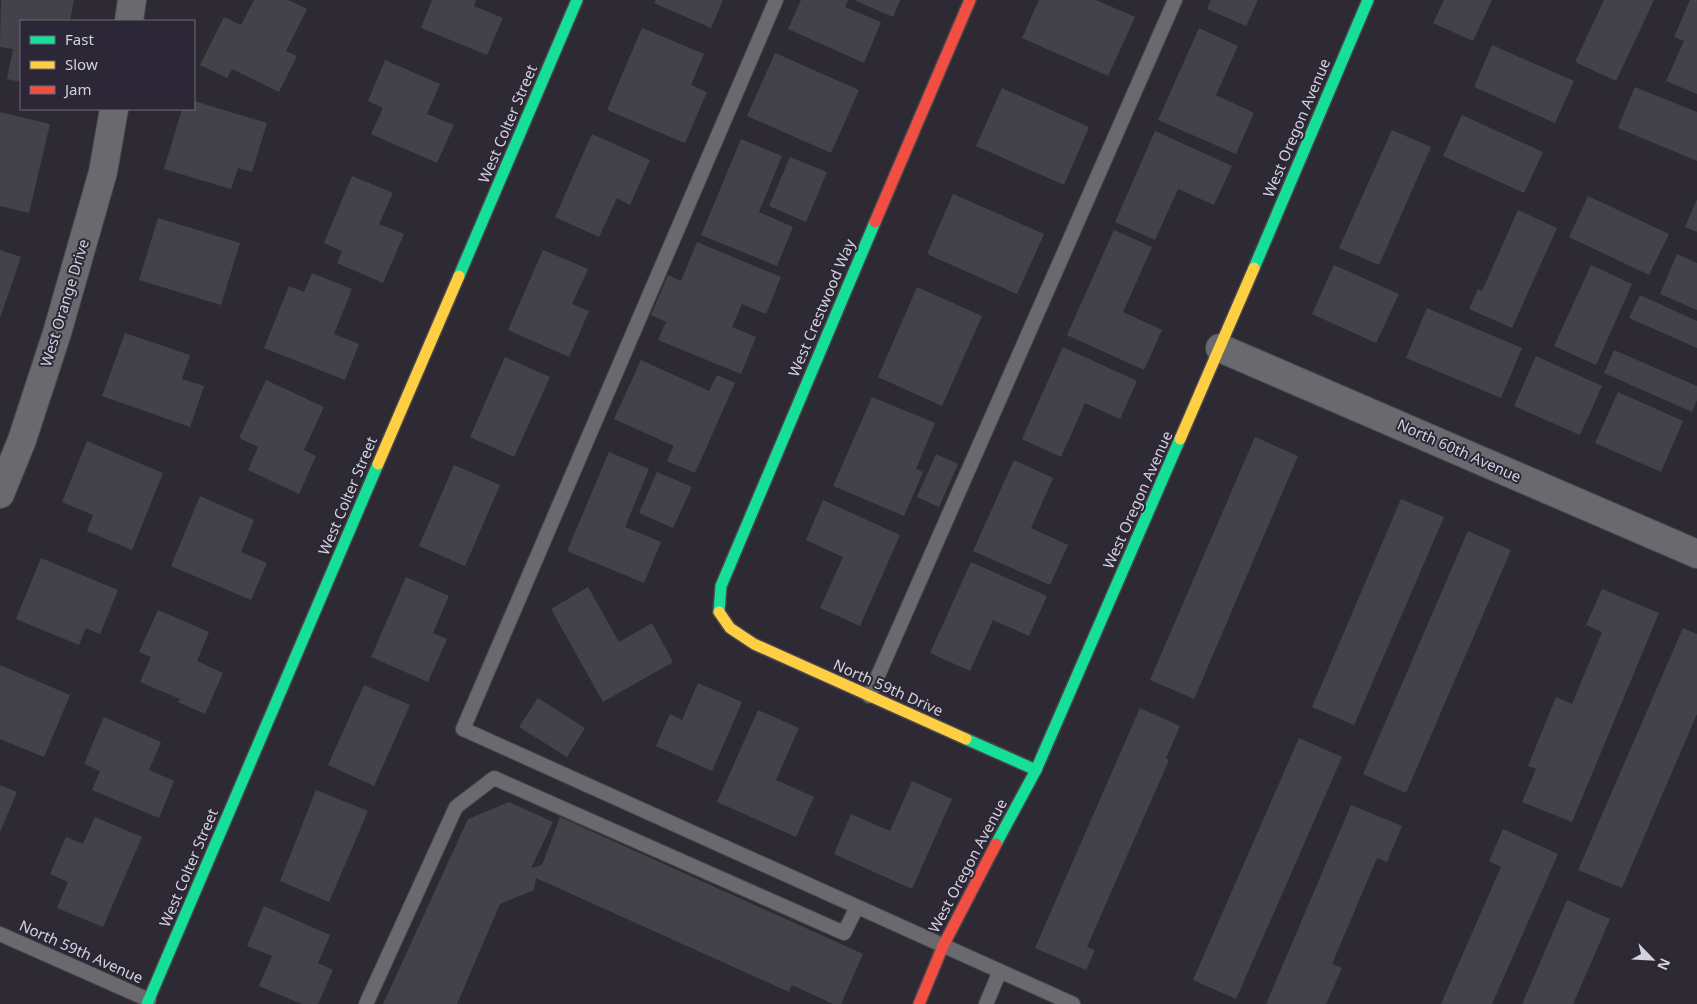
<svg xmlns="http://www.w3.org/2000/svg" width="1697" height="1004" font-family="'Noto Sans',sans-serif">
  <rect width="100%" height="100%" fill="#2d2a34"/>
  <!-- building -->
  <g fill="#444249">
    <path d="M 1,0 L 74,0 L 70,21 L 21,21 L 21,82 L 7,79 L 13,49 L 0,47 Z"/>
    <path d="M 254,0 L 288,0 L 307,9 L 286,51 L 297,56 L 279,92 L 232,69 L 227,78 L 200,65 L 224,17 L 241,25 Z"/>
    <path d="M 432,0 L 476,0 L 474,6 L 503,18 L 487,55 L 421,28 Z"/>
    <path d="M 656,0 L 723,0 L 711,28 L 654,3 Z"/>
    <path d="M 801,0 L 848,0 L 845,7 L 881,22 L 864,63 L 788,29 Z"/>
    <path d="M 854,0 L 900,0 L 893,17 Z"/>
    <path d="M 1039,0 L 1096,0 L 1135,17 L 1108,76 L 1022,38 Z"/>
    <path d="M 1211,0 L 1258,0 L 1246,26 L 1207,9 Z"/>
    <path d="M 1444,0 L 1492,0 L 1473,41 L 1433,23 Z"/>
    <path d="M 1604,0 L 1654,0 L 1616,81 L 1575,62 Z"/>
    <path d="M 1690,0 L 1697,0 L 1697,94 L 1666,81 L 1684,41 L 1674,37 Z"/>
    <path d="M 642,28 L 704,54 L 691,85 L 707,92 L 685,143 L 607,110 Z"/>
    <path d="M 1199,28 L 1238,46 L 1216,95 L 1254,113 L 1236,154 L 1158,120 Z"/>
    <path d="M 1492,45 L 1574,81 L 1555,123 L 1474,87 Z"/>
    <path d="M 775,53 L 859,90 L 831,153 L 747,116 Z"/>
    <path d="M 385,60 L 440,84 L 427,114 L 454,125 L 437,163 L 371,134 L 383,108 L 368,101 Z"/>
    <path d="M 1635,87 L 1697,112 L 1697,161 L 1618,128 Z"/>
    <path d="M 1002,88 L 1089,127 L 1064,185 L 976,146 Z"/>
    <path d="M 194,101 L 267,123 L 252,172 L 238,168 L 231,189 L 164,169 L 182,109 L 194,109 Z"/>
    <path d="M 0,112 L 50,124 L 29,213 L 0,206 Z"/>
    <path d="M 1462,115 L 1543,152 L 1524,193 L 1443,156 Z"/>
    <path d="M 1392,130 L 1431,147 L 1379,265 L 1339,248 Z"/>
    <path d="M 1155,131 L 1232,166 L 1214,205 L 1178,189 L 1155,240 L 1115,222 Z"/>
    <path d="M 592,134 L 650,160 L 630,205 L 617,198 L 599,237 L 555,217 Z"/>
    <path d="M 741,139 L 782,156 L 759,212 L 793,227 L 777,266 L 701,235 Z"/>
    <path d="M 790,157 L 827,172 L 806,222 L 769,206 Z"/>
    <path d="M 352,176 L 393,193 L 379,224 L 404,234 L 383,283 L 337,263 L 342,251 L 324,243 Z"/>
    <path d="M 953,194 L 1044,234 L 1017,294 L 927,254 Z"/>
    <path d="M 1588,196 L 1669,234 L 1649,275 L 1569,237 Z"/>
    <path d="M 1697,199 L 1697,232 L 1685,227 Z"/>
    <path d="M 1518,210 L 1557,228 L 1512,328 L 1469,309 L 1478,289 L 1482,291 Z"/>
    <path d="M 158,218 L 240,243 L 221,305 L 139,280 Z"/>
    <path d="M 1114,230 L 1152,247 L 1123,312 L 1162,330 L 1144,370 L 1067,335 Z"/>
    <path d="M 697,242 L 781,277 L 766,314 L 742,304 L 732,327 L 756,337 L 741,374 L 658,340 L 666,322 L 651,315 L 668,275 L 681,281 Z"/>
    <path d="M 0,250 L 21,257 L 0,318 Z"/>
    <path d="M 543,250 L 588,269 L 572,304 L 589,311 L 569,357 L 508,330 Z"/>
    <path d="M 1677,254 L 1697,263 L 1697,310 L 1660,294 Z"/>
    <path d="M 1334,265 L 1399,294 L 1376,343 L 1312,314 Z"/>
    <path d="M 1591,265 L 1632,284 L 1596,365 L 1554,346 Z"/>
    <path d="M 312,273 L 352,289 L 334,334 L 359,344 L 345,380 L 264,348 L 289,286 L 304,292 Z"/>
    <path d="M 917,287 L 982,316 L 942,406 L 878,377 Z"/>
    <path d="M 1640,295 L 1697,321 L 1697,348 L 1629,318 Z"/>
    <path d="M 1427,308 L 1522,348 L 1501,398 L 1406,358 Z"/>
    <path d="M 125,333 L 190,355 L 182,379 L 204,386 L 190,427 L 102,396 Z"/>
    <path d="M 1063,347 L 1137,381 L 1120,419 L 1085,403 L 1061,457 L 1022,439 Z"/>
    <path d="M 1614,350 L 1697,386 L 1697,400 L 1692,412 L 1604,373 Z"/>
    <path d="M 1536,356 L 1602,386 L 1580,435 L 1514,406 Z"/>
    <path d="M 505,357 L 550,377 L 514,457 L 470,437 Z"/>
    <path d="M 641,360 L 709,391 L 717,375 L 735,383 L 695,473 L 667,461 L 674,446 L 614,419 Z"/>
    <path d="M 266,380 L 324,407 L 304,450 L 316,456 L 299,494 L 248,470 L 258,447 L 239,438 Z"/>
    <path d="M 1618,392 L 1683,421 L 1661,472 L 1595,443 Z"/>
    <path d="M 872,397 L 935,423 L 916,469 L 923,472 L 904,516 L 833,486 Z"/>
    <path d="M 1255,437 L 1298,456 L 1194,699 L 1150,680 Z"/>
    <path d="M 87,441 L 163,473 L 132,550 L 87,531 L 93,515 L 62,502 Z"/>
    <path d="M 609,452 L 649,469 L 625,527 L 661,542 L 644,583 L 567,551 Z"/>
    <path d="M 936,454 L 958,464 L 939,507 L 917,497 Z"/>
    <path d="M 1014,460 L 1053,478 L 1031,528 L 1068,545 L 1050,585 L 973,551 Z"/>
    <path d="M 454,465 L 500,485 L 465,566 L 419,546 Z"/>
    <path d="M 657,472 L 692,487 L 673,528 L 639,513 Z"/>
    <path d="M 200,496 L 254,520 L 241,552 L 267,563 L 251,600 L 171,566 Z"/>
    <path d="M 1401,499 L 1444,517 L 1354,725 L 1312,707 Z"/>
    <path d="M 823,500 L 900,535 L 860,626 L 820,608 L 843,557 L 806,540 Z"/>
    <path d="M 1468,531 L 1511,550 L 1406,793 L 1363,774 Z"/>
    <path d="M 41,558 L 118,590 L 100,634 L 86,628 L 79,645 L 16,619 Z"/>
    <path d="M 971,562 L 1047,596 L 1029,636 L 993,620 L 970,671 L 930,653 Z"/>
    <path d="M 406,577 L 449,596 L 433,633 L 447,639 L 428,682 L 371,657 Z"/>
    <path d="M 588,587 L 619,642 L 652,623 L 673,662 L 603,702 L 551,609 Z"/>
    <path d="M 1602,589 L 1659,613 L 1572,822 L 1522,802 L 1536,769 L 1528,766 L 1556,697 L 1572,704 L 1602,632 L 1586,625 Z"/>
    <path d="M 158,610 L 209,632 L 197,661 L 223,673 L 205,714 L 178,702 L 180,699 L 140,682 L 151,657 L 139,652 Z"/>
    <path d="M 1683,628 L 1697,634 L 1697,714 L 1622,888 L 1578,870 Z"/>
    <path d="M 0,665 L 70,695 L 44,757 L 0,739 Z"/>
    <path d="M 698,683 L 742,702 L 712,771 L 656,746 L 670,714 L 682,720 Z"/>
    <path d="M 364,685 L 410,705 L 374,786 L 328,765 Z"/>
    <path d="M 538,698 L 585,728 L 567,757 L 519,727 Z"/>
    <path d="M 1140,708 L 1180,726 L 1166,758 L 1169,760 L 1087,947 L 1095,950 L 1086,970 L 1035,948 Z"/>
    <path d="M 758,710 L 799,728 L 776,780 L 814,797 L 796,837 L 717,802 Z"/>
    <path d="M 104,717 L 161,742 L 149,770 L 174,781 L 159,818 L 92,790 L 100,771 L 84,764 Z"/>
    <path d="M 1299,738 L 1342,757 L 1236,999 L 1193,980 Z"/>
    <path d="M 912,781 L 952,799 L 912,889 L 834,854 L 851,814 L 890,831 Z"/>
    <path d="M 0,785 L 17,792 L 0,832 Z"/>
    <path d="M 316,790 L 368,811 L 329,902 L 280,881 Z"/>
    <path d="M 509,802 L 553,822 L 531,868 L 542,865 L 560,817 L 863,954 L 841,1004 L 833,1004 L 792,985 L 789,992 L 536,878 L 534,890 L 500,904 L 457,1004 L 383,1004 L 468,819 Z"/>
    <path d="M 1351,805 L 1402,826 L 1387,862 L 1377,858 L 1332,964 L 1342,968 L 1326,1004 L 1266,1004 Z"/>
    <path d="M 95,817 L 142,837 L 103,927 L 57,908 L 68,882 L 50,874 L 66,837 L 83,844 Z"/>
    <path d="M 1503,829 L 1558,854 L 1492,1004 L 1441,1004 L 1501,867 L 1489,861 Z"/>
    <path d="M 1567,900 L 1610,919 L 1573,1004 L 1522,1004 Z"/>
    <path d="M 264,906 L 330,935 L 318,963 L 333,970 L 318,1004 L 302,1004 L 259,986 L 272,956 L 247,946 Z"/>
  </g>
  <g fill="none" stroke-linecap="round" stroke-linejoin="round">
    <!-- lane casing -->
    <g stroke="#49464e" stroke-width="16">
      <g id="lane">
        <path d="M 776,0 L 463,729 L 1073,1004"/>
        <path d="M 869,696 L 1175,0"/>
        <path d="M 0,934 L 149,1000"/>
        <path d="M 366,1004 L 456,807 L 494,778 L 844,933 L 857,907"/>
        <path d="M 986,1004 L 1000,971"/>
      </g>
    </g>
    <!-- street casing -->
    <g stroke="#49464e" stroke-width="30">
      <g id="street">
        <path d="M 129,21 L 132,0"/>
        <path d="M 1220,348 L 1697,554"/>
        <path d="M 0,494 L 22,440 L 57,333 L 103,172 L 114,109"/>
      </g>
    </g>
    <!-- fast casing -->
    <g stroke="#49464e" stroke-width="14">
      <g id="fast">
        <path d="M 1254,268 L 1368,0"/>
        <path d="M 459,276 L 577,0"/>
        <path d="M 719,612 L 721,586 L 875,222"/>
        <path d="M 966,739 L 1036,770"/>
        <path d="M 996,844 L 1036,770 L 1180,439"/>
        <path d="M 147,1004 L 378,464"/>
      </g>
    </g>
    <!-- slow casing -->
    <g stroke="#49464e" stroke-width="14">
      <g id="slow">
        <path d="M 1180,439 L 1254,268"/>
        <path d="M 378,464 L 459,276"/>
        <path d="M 719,612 L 730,628 L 754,644 L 966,739"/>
      </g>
    </g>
    <!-- jam casing -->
    <g stroke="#49464e" stroke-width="14">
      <g id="jam">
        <path d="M 875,222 L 970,0"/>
        <path d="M 919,1004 L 943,946 L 996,844"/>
      </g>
    </g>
    <!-- lane -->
    <use href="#lane" stroke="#6a696d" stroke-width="14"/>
    <!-- street -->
    <use href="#street" stroke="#6a696d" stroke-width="28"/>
    <!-- fast -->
    <use href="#fast" stroke="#16e098" stroke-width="11"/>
    <!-- slow -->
    <use href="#slow" stroke="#ffcf43" stroke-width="11"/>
    <!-- jam -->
    <use href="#jam" stroke="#f24e42" stroke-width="11"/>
  </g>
  <g text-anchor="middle" stroke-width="4" stroke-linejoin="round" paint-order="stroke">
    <!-- street labels -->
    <g font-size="15" fill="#d4d1dc" stroke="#2c2737">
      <text transform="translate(508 124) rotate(-67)" y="5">West Colter Street</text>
      <text transform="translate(1297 128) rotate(-67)" y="5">West Oregon Avenue</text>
      <text transform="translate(65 303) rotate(-73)" y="5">West Orange Drive</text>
      <text transform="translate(822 308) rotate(-67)" y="5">West Crestwood Way</text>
      <text transform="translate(1459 451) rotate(24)" y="5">North 60th Avenue</text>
      <text transform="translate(348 496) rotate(-67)" y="5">West Colter Street</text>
      <text transform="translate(1138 500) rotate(-66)" y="5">West Oregon Avenue</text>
      <text transform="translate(888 688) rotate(24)" y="5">North 59th Drive</text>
      <text transform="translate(968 866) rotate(-62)" y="5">West Oregon Avenue</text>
      <text transform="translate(189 868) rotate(-67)" y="5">West Colter Street</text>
      <text transform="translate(81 952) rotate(24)" y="5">North 59th Avenue</text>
    </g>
  </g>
  <!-- legend -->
  <rect x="20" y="20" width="175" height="90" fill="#2c2737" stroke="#6f6b79"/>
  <rect x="30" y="36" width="25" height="8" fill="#16e098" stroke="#6f6b79"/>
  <text x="65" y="45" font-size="15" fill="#d4d1dc">Fast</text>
  <rect x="30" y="61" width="25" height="8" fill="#ffcf43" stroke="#6f6b79"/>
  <text x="65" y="70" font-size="15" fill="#d4d1dc">Slow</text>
  <rect x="30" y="86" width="25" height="8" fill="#f24e42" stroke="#6f6b79"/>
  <text x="65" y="95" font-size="15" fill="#d4d1dc">Jam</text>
  <!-- north arrow -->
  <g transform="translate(1652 959) rotate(114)" stroke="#2c2737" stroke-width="4" paint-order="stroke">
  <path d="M0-4L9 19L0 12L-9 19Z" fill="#d4d1dc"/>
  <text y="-8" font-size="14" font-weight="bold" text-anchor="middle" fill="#d4d1dc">N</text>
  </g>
</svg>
